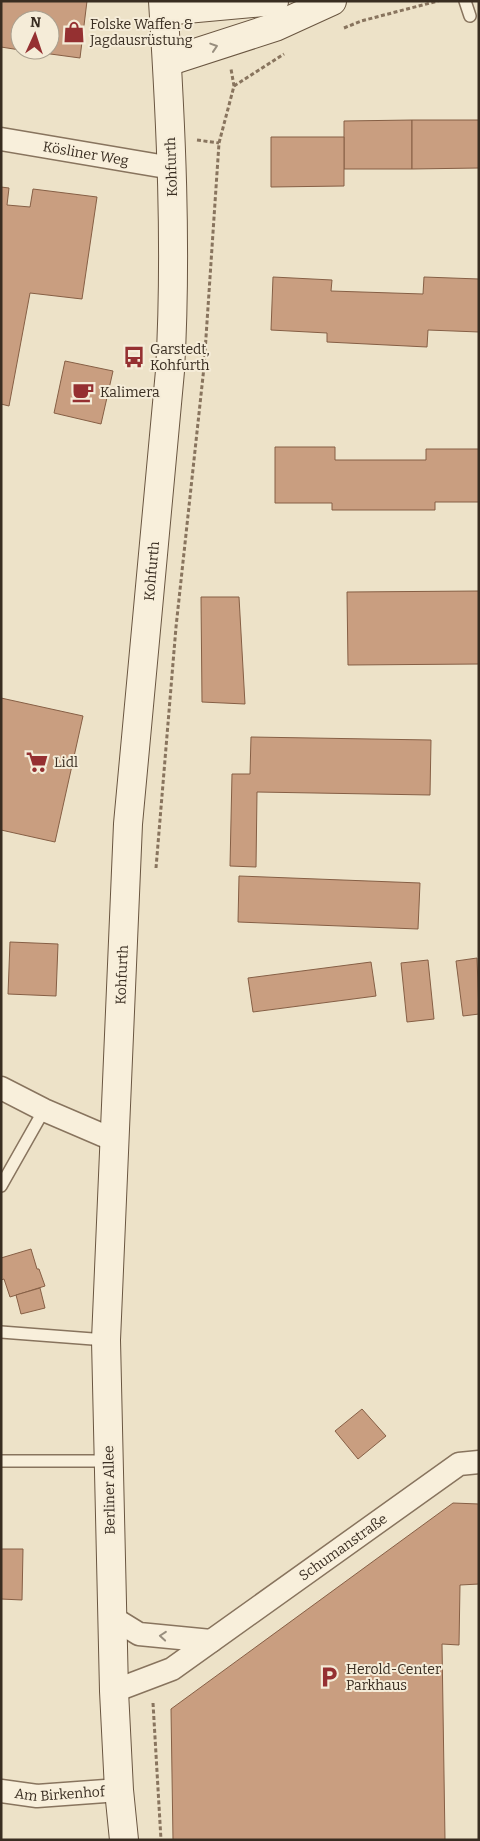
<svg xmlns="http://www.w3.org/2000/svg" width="480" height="1841" font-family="Bitter,serif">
  <rect width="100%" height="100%" fill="#ede2c8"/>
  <!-- building -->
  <g fill="#c99e80" stroke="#865f45">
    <path d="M 1,1 L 87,1 L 80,58 L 21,50 L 50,50 L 50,20 L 20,20 L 20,50 L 1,47 Z"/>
    <path d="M 412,120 L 412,169 L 344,169 L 344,121 Z"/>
    <path d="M 412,120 L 479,120 L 479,168 L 412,169 Z"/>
    <path d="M 271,137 L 344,137 L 344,186 L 271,187 Z"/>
    <path d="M 1,187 L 9,188 L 7,205 L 30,207 L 33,189 L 97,197 L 82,299 L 30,293 L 9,406 L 1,404 Z"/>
    <path d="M 273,277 L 332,280 L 331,291 L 423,294 L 424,277 L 479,279 L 479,332 L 428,330 L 427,347 L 327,342 L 327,333 L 271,330 Z"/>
    <path d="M 65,361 L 113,371 L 101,424 L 54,413 Z"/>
    <path d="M 275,447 L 335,447 L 335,460 L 426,460 L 426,449 L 479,449 L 479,502 L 435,502 L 435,510 L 332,510 L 332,503 L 275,503 Z"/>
    <path d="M 479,591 L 479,664 L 348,665 L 347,592 Z"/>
    <path d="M 201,597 L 239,597 L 245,704 L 202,702 Z"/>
    <path d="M 1,698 L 83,716 L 55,842 L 1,830 Z"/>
    <path d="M 251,737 L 431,740 L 430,795 L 257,792 L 256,867 L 230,866 L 232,774 L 250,774 Z"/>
    <path d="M 239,876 L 420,883 L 418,929 L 238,922 Z"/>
    <path d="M 10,942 L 58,944 L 56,996 L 8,994 Z"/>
    <path d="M 477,958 L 479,1014 L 463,1016 L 456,961 Z"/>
    <path d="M 428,960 L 434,1019 L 407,1022 L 401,963 Z"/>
    <path d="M 371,962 L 376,996 L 253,1012 L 248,978 Z"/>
    <path d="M 31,1249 L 37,1269 L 39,1269 L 45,1286 L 10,1297 L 4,1279 L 1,1280 L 1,1258 Z"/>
    <path d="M 40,1288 L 45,1308 L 21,1314 L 16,1295 Z"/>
    <path d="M 362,1409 L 386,1436 L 358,1459 L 335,1431 Z"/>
    <path d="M 453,1503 L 479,1504 L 479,1584 L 460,1585 L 459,1645 L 442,1644 L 445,1840 L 173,1840 L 171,1709 Z"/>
    <path d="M 1,1549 L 23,1549 L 22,1600 L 1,1599 Z"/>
  </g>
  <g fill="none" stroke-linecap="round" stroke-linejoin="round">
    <!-- lane casing -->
    <g stroke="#88745e" stroke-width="14">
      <g id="lane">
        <path d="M 465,1 L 470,16"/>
        <path d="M 1,1186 L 44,1110"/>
        <path d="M 1,1332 L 106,1340"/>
        <path d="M 1,1461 L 109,1461"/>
      </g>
    </g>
    <!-- street casing -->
    <g stroke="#88745e" stroke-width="25">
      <g id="street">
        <path id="s1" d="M 1,139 L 172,168"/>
        <path d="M 1,1088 L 44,1110 L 114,1140"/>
        <path d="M 113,1618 L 139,1634 L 211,1641"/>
        <path id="s2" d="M 114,1691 L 172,1669 L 459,1464 L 479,1462"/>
        <path id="s3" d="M 1,1791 L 37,1796 L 119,1790"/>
      </g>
    </g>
    <!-- secondary casing -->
    <g stroke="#6a5641" stroke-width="30">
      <g id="secondary">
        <path d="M 164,11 L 274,1"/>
        <path d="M 167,62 L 275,27 L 332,1"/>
        <path id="s4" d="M 124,1840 L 119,1790 L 114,1691 L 106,1340 L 128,824 L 170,371 C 177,248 171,124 163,1"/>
      </g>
    </g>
    <!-- path -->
    <g stroke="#88745e" stroke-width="3" stroke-dasharray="4 2.5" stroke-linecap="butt">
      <path d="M 344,28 L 361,21 L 438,1"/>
      <path d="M 234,86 L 284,54"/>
      <path d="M 197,140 L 219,143"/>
      <path d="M 156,868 L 176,627 L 204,367 L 219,143 L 234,86 L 231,69"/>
      <path d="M 153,1703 L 161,1840"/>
    </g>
    <!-- lane -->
    <use href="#lane" stroke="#f8efdb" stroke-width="11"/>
    <!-- street -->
    <use href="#street" stroke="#f8efdb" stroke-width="22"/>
    <!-- secondary -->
    <use href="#secondary" stroke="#f8efdb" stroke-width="28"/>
  </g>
  <!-- one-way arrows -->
  <defs><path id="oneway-chevron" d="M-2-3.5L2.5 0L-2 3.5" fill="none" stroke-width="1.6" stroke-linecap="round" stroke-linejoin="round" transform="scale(1.25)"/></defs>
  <g stroke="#988e7e">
    <use href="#oneway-chevron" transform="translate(214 47) rotate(-18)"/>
    <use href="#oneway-chevron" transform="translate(163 1636) rotate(-175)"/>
  </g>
  <!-- icons -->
  <defs>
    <g id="shop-bare" transform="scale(1.725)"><path d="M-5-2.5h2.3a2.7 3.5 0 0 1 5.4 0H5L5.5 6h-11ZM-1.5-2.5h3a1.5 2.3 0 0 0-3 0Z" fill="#953031" stroke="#f5ecd8" stroke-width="2.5" paint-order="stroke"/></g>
    <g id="bus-bare" transform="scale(1.725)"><path d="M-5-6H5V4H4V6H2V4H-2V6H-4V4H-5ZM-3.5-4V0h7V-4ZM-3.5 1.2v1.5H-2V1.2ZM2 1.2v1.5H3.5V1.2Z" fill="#953031" stroke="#f5ecd8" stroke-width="2.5" paint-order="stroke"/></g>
    <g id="cafe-bare" transform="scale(1.725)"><path d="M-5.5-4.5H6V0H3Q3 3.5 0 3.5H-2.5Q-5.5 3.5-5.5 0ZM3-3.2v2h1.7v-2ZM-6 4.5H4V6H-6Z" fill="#953031" stroke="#f5ecd8" stroke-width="2.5" paint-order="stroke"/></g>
    <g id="supermarket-bare" transform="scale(1.725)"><path d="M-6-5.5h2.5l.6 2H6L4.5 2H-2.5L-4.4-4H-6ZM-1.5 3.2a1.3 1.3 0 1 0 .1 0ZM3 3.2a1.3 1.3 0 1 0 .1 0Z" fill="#953031" stroke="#f5ecd8" stroke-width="2.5" paint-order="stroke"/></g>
    <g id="parking-bare" transform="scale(1.725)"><path d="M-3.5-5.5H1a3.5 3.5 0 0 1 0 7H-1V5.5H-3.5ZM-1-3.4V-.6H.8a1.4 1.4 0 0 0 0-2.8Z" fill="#953031" stroke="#f5ecd8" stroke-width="2.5" paint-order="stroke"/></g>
  </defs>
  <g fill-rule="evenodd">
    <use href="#shop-bare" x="74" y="32"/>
    <use href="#bus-bare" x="134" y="357"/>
    <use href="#cafe-bare" x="83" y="392"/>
    <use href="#supermarket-bare" x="37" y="762"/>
    <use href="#parking-bare" x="329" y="1677"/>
  </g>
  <g text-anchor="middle" stroke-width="4" stroke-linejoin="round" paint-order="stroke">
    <!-- poi labels -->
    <g font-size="14" fill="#392d21" stroke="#f5ecd8" text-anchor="start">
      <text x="90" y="29">Folske Waffen &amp;<tspan x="90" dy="16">Jagdausrüstung</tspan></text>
      <text x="150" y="354">Garstedt,<tspan x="150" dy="16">Kohfurth</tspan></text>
      <text x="100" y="397">Kalimera</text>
      <text x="54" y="767">Lidl</text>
      <text x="346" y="1674">Herold-Center<tspan x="346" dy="16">Parkhaus</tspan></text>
    </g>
    <!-- street labels -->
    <g font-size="14" fill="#392d21" stroke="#f5ecd8">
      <text dy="5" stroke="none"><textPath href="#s1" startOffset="86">Kösliner Weg</textPath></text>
      <text transform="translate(171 167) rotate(-92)" y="5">Kohfurth</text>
      <text dy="5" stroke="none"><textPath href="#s4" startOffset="1271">Kohfurth</textPath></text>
      <text dy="5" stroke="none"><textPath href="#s4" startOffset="866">Kohfurth</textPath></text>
      <text transform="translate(109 1490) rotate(-91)" y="5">Berliner Allee</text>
      <text dy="5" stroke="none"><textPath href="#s2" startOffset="272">Schumanstraße</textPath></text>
      <text dy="5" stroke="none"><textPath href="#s3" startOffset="59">Am Birkenhof</textPath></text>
    </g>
  </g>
  <!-- border -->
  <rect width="480" height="1841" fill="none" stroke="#392d21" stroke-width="5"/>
  <!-- north arrow -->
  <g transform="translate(35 35) rotate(3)"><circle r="24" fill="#f5ecd8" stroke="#aaa08f"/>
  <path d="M0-4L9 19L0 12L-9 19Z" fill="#953031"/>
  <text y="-8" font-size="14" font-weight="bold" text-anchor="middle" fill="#392d21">N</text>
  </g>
</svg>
